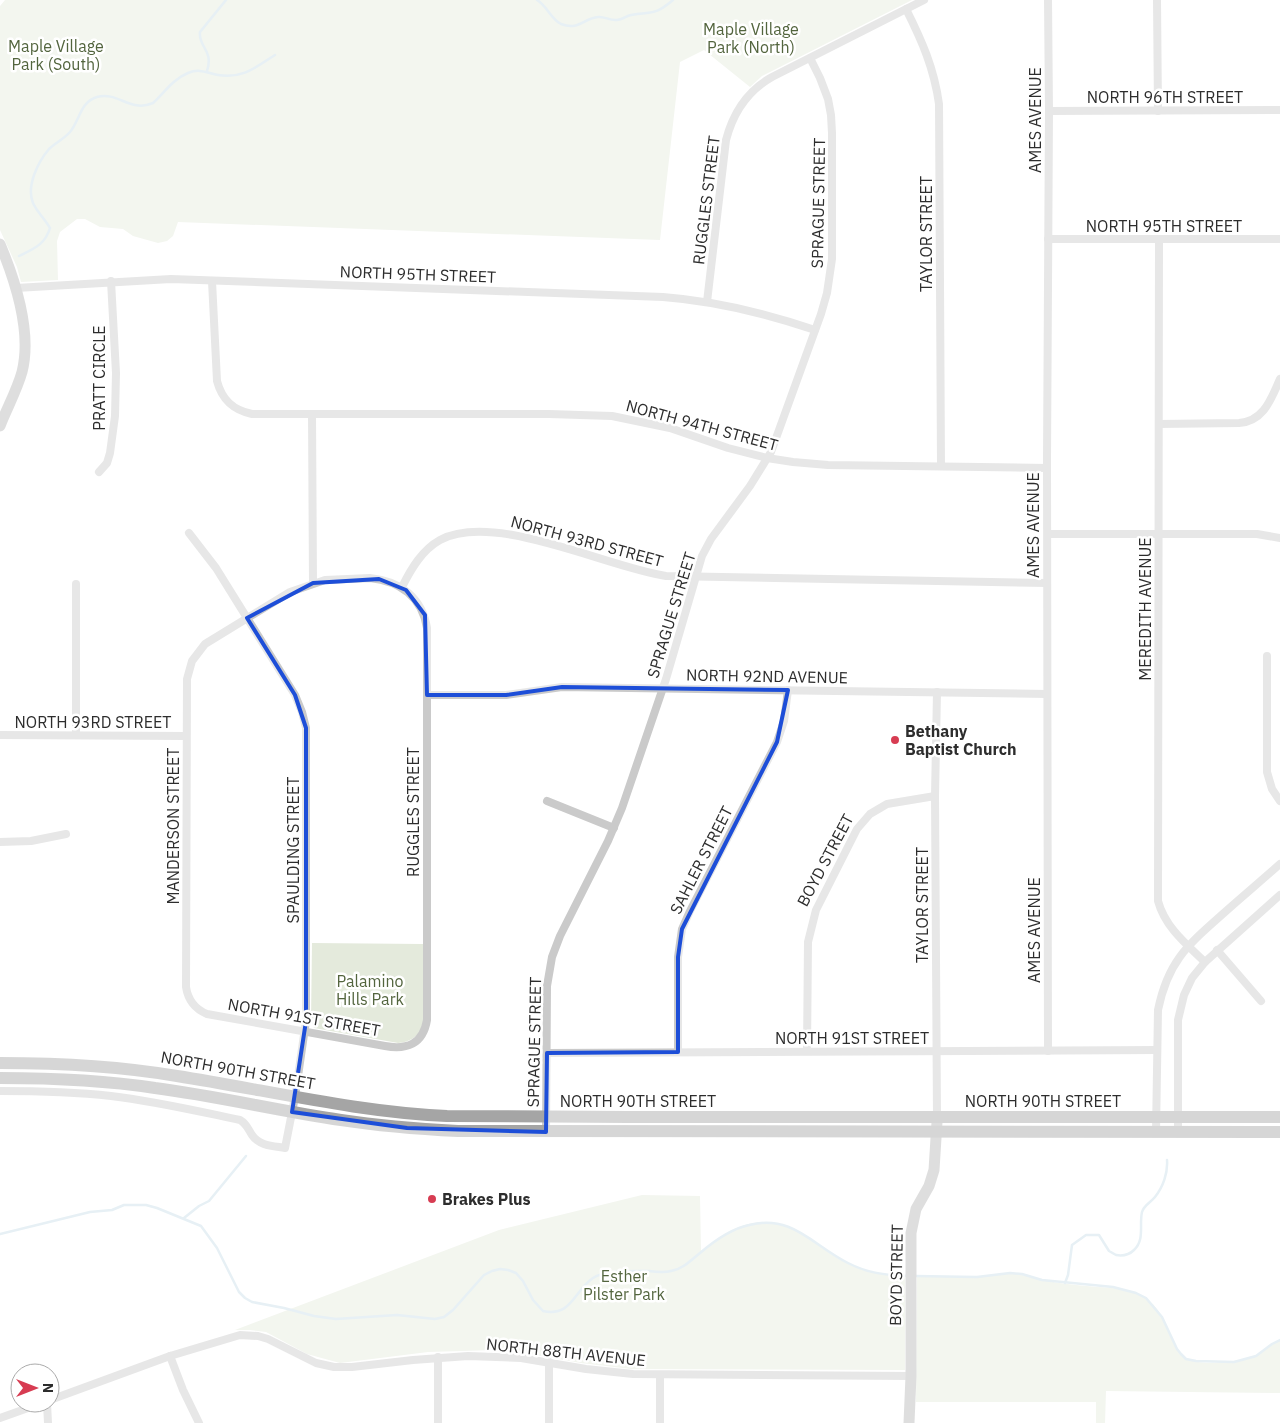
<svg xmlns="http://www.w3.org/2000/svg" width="1280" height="1423" font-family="'IBM Plex Sans',sans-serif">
  <rect width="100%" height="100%" fill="#fff"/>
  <!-- green -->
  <g fill="#e4eadc">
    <path d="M 5,0 L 912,0 L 772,71 L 762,76 L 750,87 L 704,50 L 680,62 L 660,240 L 178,222 L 173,236 L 167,241 L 158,243 L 133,236 L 123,229 L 100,227 L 85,219 L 77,219 L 60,232 L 57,241 L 58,280 L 21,282 L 17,267 L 0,230 L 0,6 Z"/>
    <path d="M 312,943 L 423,944 L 423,1026 C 418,1037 410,1042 398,1043 L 314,1028 L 311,1021 Z"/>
    <path d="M 642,1195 L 700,1196 L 701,1252 C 713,1244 724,1232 739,1227 C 786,1211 803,1237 839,1259 C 860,1271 881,1276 905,1275 L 905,1370 L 631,1369 L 581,1363 L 519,1352 L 494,1350 L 428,1352 L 340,1363 L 307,1354 L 266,1332 L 250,1330 L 235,1330 L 499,1230 Z"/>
    <path d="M 1010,1273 C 1022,1274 1032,1278 1043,1280 C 1060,1284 1079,1285 1096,1287 C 1113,1288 1130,1288 1144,1297 C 1163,1309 1167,1330 1176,1348 C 1178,1352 1183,1357 1187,1359 C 1200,1366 1241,1362 1254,1356 C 1263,1352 1271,1345 1280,1340 L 1280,1393 L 1106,1391 L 1105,1423 L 1096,1423 L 1096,1402 L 916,1402 L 917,1276 L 977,1277 Z"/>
  </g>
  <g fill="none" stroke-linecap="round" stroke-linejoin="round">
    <!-- stream -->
    <g stroke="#c9dee8" stroke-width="2.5">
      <path d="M 537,0 C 547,6 551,19 561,24 C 579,31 584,18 598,17 C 604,16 610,21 617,20 C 622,20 626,16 631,15 C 653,11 654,16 673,0"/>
      <path d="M 207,71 C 214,50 198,47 200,32 L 226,0"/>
      <path d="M 19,256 C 33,249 45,245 50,228 C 45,219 37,212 33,203 C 26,186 38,162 49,149 C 55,143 64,139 70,132 C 80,120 80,102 97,97 C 118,91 130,113 153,103 C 164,93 173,79 188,73 C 200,68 207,73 218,75 C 243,79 256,67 275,55"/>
      <path d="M 184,1218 L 199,1206 L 209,1201 L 246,1156"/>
      <path d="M 0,1234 L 90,1212 L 112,1210 L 124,1205 L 146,1205 L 157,1208 L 201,1226 L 217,1248 L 239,1292 L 245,1298 L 252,1302 L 284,1308 L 314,1316 L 336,1319 L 397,1315 L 435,1319 L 444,1317 L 453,1310 L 484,1275 L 492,1271 L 500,1269 L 508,1270 L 516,1273 L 523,1281 L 533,1300 L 543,1311 C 572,1317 573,1292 593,1278 C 604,1270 634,1271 649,1271 C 656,1272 664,1273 671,1271 C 683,1269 691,1260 700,1253 C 714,1241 730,1229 749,1225 C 793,1214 813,1246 848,1263 C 867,1273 885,1275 907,1276"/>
      <path d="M 915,1276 L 977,1277 L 1010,1273 L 1022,1274 L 1042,1280 L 1113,1287 L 1136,1293 L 1146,1298 L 1162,1317 L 1177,1349 L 1181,1354 L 1186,1359 L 1196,1361 L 1234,1362 L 1256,1356 L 1272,1344 L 1280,1340"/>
      <path d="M 1065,1283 L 1068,1275 L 1072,1245 L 1086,1235 L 1099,1235 L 1109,1251 L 1116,1255 C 1122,1256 1129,1255 1134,1250 C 1145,1240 1139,1225 1142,1212 C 1144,1205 1150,1203 1155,1197 C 1163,1187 1168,1173 1167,1160"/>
    </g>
    <!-- street -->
    <g stroke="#cacaca" stroke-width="8">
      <path d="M 1157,0 L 1158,111"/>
      <path d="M 906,9 C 922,41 934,68 939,104 L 941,466"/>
      <path d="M 1049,111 L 1280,110"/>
      <path d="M 1048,239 L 1280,239"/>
      <path d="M 1159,239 L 1158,901 C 1165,927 1186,944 1205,962"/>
      <path d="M 212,281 L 217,381 C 222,400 233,410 252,414 L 549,414 L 612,416 L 670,428 L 728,448 L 767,458 L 793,462 L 828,465 L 1047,468"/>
      <path d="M 16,288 L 171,279 L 663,297 C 716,301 765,313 815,330"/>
      <path d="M 707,302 L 726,140 C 733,113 747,91 772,77 L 924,0"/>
      <path d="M 312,414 L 313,583"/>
      <path d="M 1159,424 L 1239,423 C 1264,421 1271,399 1280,379"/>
      <path d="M 99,472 L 107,463 L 110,453 L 115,416 L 116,373 L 111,281"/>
      <path d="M 1048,534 L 1257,534 L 1280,538"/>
      <path d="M 370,578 C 400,581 422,597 427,628 L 427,1020 C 423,1044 407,1050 385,1046 L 207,1014 C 195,1009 188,1000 186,987 L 187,679 L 192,661 L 205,644 L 290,592 L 325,580 Z"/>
      <path d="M 76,584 L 76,735"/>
      <path d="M 402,587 C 411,569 422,550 440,540 C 494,511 606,567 666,576 L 1047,583"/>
      <path d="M 1267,656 L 1267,772 L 1272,789 L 1280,801"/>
      <path d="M 427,695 L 506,695 L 562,687 L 1047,694"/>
      <path d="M 0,735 L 186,736"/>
      <path d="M 547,801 L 614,828"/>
      <path d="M 0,842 L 31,841 L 66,834"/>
      <path d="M 1217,950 L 1261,1001"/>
      <path d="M 807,1051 L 808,942 L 816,910 L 857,829 L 870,814 L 887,804 L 935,796"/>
      <path d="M 1048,1051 L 1047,460 L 1049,111 L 1048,0"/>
      <path d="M 678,1052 L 678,957 L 682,929 L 690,911 L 777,742 L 784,721 L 788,690"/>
      <path d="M 547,1053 L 1157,1050"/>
      <path d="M 0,1091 C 37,1091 75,1092 111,1096 C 154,1101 197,1111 240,1120 C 247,1124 248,1129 252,1135 C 259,1146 274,1146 285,1148 L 295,1097 L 306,1021 L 306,728 L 302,712 L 295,695 L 216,568 L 189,533"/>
      <path d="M 937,1117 L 935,796 L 937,692"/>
      <path d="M 546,1132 L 547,986 L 552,957 L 560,936 L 608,841 L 622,808 L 666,679 L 702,556 L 711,539 L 750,486 L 771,452 L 821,314 L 827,293 L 832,259 L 832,133 L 831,115 L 828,99 L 820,78 L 810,58"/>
      <path d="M 1156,1132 L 1158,1010 C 1168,960 1189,944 1225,912 C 1243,896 1262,880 1280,864"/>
      <path d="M 1178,1132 L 1178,1020 L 1184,995 L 1192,978 L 1205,962 L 1280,895"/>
      <path d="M 170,1356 L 183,1390 L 199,1423"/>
      <path d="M 438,1357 L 438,1423"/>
      <path d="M 660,1375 L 660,1423"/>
      <path d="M 50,1400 L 170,1356 L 240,1335 L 258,1336 L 268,1339 L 316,1363 L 334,1367 L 352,1367 L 413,1360 L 468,1356 L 521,1358 L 586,1369 L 633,1374 L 911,1376"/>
      <path d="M 47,1403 L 48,1423"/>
      <path d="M 0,1418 L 42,1403"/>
      <path d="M 549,1423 L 549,1362"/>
    </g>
    <!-- secondary -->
    <g stroke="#b7b7b7" stroke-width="11">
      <path d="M 0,244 C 15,280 32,333 22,372 C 17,390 7,408 0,426"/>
      <path d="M 909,1423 L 911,1376 L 911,1233 L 916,1209 L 929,1186 L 934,1170 L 937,1122"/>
    </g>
    <!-- primary -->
    <g stroke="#a5a5a5" stroke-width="12">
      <path d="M 0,1063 C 59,1063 118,1066 177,1076 C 267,1090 356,1112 447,1116 L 628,1117 L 1280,1117"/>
      <path d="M 0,1078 C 52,1078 103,1080 155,1088 C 217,1096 279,1111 341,1120 C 380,1126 418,1129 458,1131 L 1280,1132"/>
    </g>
  </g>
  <!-- marked area -->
  <path d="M0 0H1280V1423H0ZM 379,579 L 406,590 L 425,615 L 427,695 L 506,695 L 562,687 L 788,690 L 777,742 L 682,929 L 678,957 L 678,1052 L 547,1053 L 546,1132 L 407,1128 L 292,1112 L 306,1021 L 306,728 L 295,695 L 247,618 L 313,583 Z" fill="#fff" fill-opacity=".55" fill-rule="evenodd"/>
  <path fill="none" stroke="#1d4ed8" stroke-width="4" stroke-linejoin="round" d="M 379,579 L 406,590 L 425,615 L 427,695 L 506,695 L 562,687 L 788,690 L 777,742 L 682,929 L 678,957 L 678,1052 L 547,1053 L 546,1132 L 407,1128 L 292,1112 L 306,1021 L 306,728 L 295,695 L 247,618 L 313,583 Z"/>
  <!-- markers -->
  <g fill="#d73c52" stroke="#fff" stroke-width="2">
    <circle cx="895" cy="740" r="5"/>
    <circle cx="432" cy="1199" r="5"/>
  </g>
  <g text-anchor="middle" stroke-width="5" stroke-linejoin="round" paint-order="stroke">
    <!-- park labels -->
    <g font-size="16" fill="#53653e" stroke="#fff">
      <text x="751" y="35">Maple Village<tspan x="751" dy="18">Park (North)</tspan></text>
      <text x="56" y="52">Maple Village<tspan x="56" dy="18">Park (South)</tspan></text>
      <text x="370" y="987">Palamino<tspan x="370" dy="18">Hills Park</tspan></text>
      <text x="624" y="1282">Esther<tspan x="624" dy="18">Pilster Park</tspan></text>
    </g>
    <!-- street labels -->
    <g font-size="16" fill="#2d2d2d" stroke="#fff">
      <text x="1165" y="103">NORTH 96TH STREET</text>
      <text transform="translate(1035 120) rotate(-90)" y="6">AMES AVENUE</text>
      <text transform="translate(706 200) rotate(-83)" y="6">RUGGLES STREET</text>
      <text transform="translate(818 203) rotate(-89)" y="6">SPRAGUE STREET</text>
      <text x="1164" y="232">NORTH 95TH STREET</text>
      <text transform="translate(926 234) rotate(-90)" y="6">TAYLOR STREET</text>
      <text transform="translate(418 274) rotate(2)" y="6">NORTH 95TH STREET</text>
      <text transform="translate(99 378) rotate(-90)" y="6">PRATT CIRCLE</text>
      <text transform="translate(702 425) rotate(15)" y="6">NORTH 94TH STREET</text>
      <text transform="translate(1033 525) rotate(-90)" y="6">AMES AVENUE</text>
      <text transform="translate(587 541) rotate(15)" y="6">NORTH 93RD STREET</text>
      <text transform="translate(1145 609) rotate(-90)" y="6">MEREDITH AVENUE</text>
      <text transform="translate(671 615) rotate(-73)" y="6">SPRAGUE STREET</text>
      <text transform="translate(767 676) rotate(1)" y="6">NORTH 92ND AVENUE</text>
      <text x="93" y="728">NORTH 93RD STREET</text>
      <text transform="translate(413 812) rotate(-90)" y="6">RUGGLES STREET</text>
      <text transform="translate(173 826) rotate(-90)" y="6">MANDERSON STREET</text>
      <text transform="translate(293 850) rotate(-90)" y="6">SPAULDING STREET</text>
      <text transform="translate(701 860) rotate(-63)" y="6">SAHLER STREET</text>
      <text transform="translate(825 860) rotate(-62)" y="6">BOYD STREET</text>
      <text transform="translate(922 905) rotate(-90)" y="6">TAYLOR STREET</text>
      <text transform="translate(1034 930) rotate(-90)" y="6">AMES AVENUE</text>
      <text transform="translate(304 1017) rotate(10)" y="6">NORTH 91ST STREET</text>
      <text x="852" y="1044">NORTH 91ST STREET</text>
      <text transform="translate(534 1042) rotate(-89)" y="6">SPRAGUE STREET</text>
      <text transform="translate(238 1070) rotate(10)" y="6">NORTH 90TH STREET</text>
      <text x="638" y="1107">NORTH 90TH STREET</text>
      <text x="1043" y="1107">NORTH 90TH STREET</text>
      <text transform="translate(896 1275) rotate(-89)" y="6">BOYD STREET</text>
      <text transform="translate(566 1352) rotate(6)" y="6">NORTH 88TH AVENUE</text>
    </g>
    <!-- poi labels -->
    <g font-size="16" font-weight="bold" fill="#2d2d2d" stroke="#fff" text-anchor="start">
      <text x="905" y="737">Bethany<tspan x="905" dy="18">Baptist Church</tspan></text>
      <text x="442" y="1205">Brakes Plus</text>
    </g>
  </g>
  <!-- north arrow -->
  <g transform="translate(35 1388) rotate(90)"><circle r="24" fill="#ffffff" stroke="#ababab"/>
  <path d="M0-4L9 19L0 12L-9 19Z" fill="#d73c52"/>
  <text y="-8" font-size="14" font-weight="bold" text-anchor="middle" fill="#2d2d2d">N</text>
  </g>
</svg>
